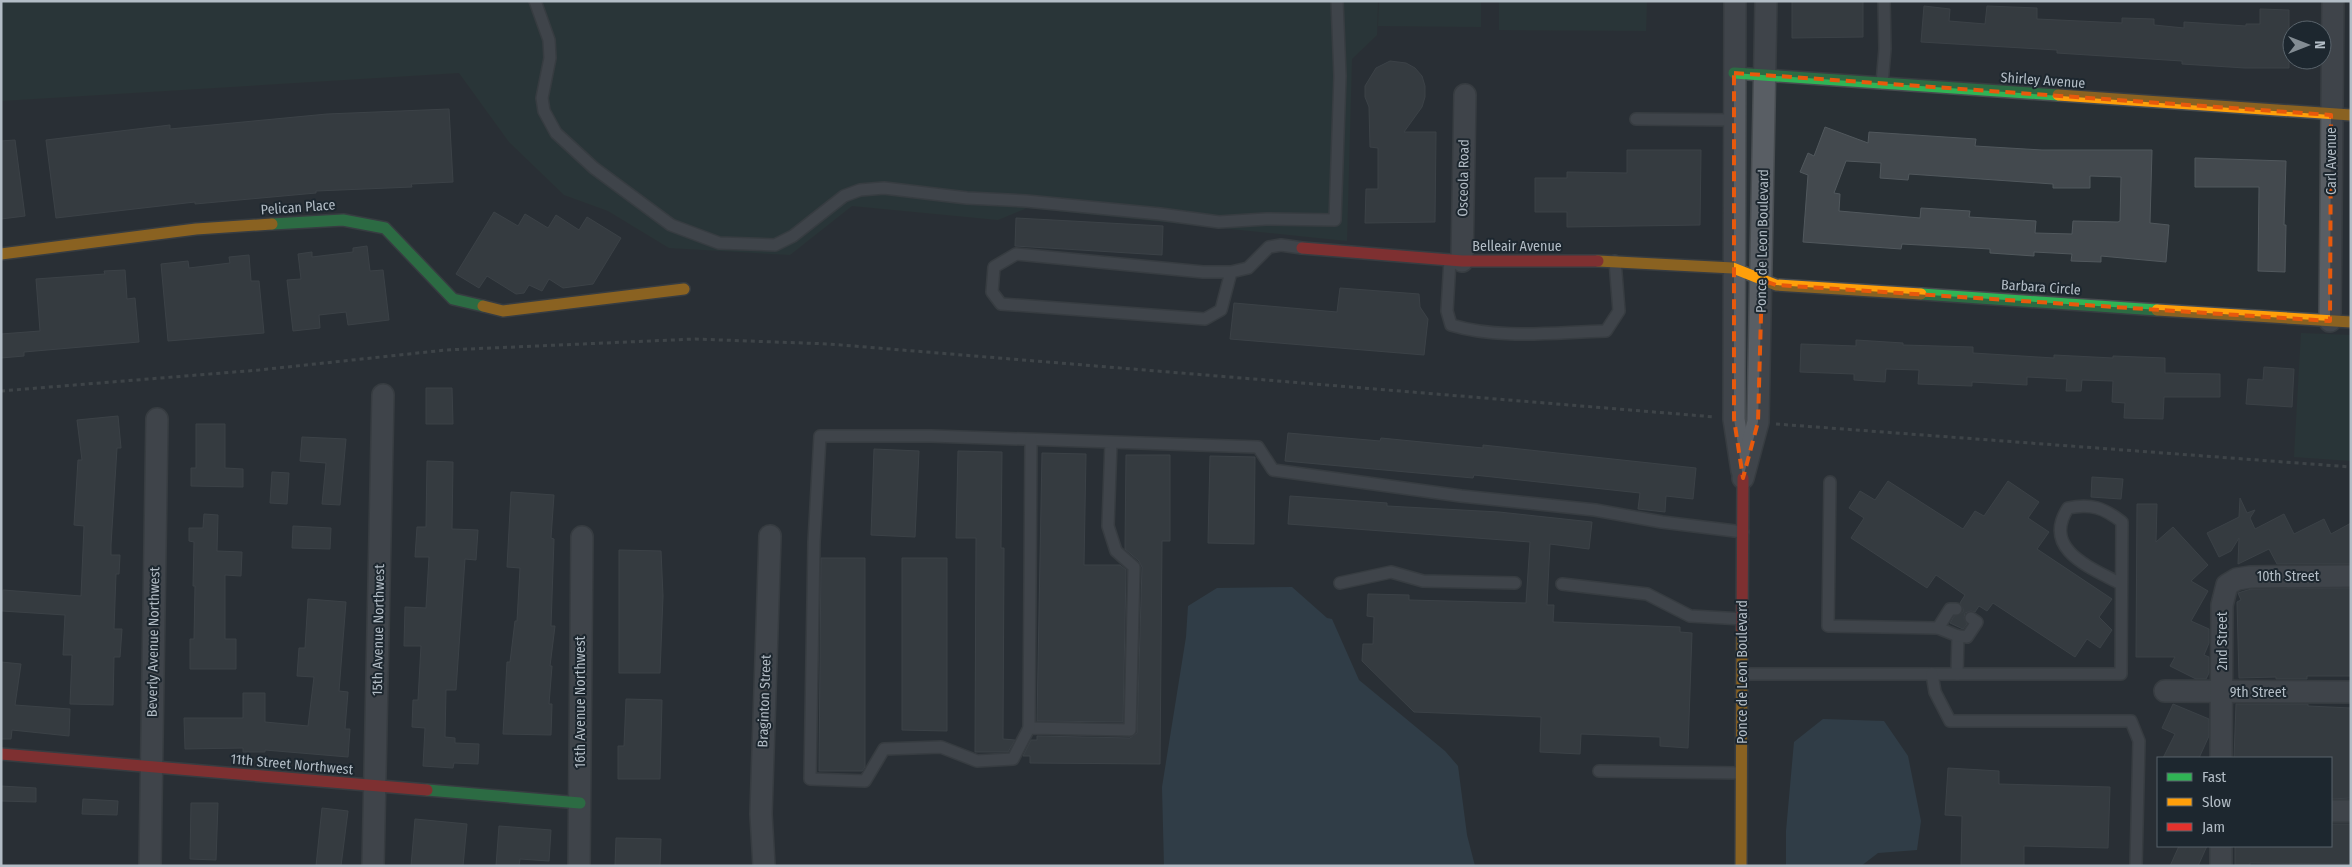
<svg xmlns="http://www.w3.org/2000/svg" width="2352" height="867" font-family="'Fira Sans Condensed',sans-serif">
  <rect width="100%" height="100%" fill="#293035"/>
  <!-- green -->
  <g fill="#293d3c">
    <path d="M 1,1 L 1378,1 L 1377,35 L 1352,59 L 1347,241 L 1027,208 L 998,220 L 852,206 L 790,255 L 669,248 L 608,211 L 564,195 L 509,142 L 459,73 L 1,101 Z"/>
    <path d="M 1379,1 L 1481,1 L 1481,27 L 1378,26 Z"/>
    <path d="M 1499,1 L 1647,1 L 1646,31 L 1499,30 Z"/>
    <path d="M 2301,333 L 2351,335 L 2351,461 L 2294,457 Z"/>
  </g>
  <!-- water -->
  <g fill="#384e5e">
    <path d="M 1292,587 L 1327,618 L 1332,619 L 1359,680 L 1445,751 L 1458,766 L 1467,835 L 1475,866 L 1164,866 L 1162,787 L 1186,637 L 1188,606 L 1217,588 Z"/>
    <path d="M 1823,719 L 1884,721 L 1908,756 L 1921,821 L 1917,850 L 1878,853 L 1861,866 L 1786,866 L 1786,831 L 1794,742 Z"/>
  </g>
  <!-- building -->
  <g fill="#43494e" stroke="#51585d" fill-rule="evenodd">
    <path d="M 1792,1 L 1863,1 L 1863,37 L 1792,38 Z"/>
    <path d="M 1924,6 L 1950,9 L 1949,21 L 1985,24 L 1987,6 L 2037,8 L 2037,19 L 2122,23 L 2122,18 L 2154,19 L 2154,25 L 2184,28 L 2184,22 L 2246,26 L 2246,24 L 2260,24 L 2260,9 L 2289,10 L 2289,68 L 2245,68 L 2182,64 L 2182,61 L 2057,53 L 2057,50 L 1921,42 Z"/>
    <path d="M 1390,61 L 1406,63 L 1415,68 L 1422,76 L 1425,86 L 1425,97 L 1422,107 L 1404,132 L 1436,132 L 1435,222 L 1365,223 L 1366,189 L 1378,189 L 1378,148 L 1370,147 L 1369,107 L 1365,97 L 1365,86 L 1376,68 Z"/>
    <path d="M 449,109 L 453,182 L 411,184 L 412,187 L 316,191 L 316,193 L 195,204 L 195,202 L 56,218 L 46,140 L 170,125 L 170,129 L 327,114 Z"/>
    <path d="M 1825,127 L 1868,143 L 1869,132 L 1976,139 L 1975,146 L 2042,150 L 2152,150 L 2150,223 L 2169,225 L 2166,262 L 2101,256 L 2101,262 L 2071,261 L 2072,254 L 2034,252 L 2034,256 L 1990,253 L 1990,249 L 1902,244 L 1901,249 L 1803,242 L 1808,175 L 1800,172 L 1808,153 L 1814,156 ZM 1846,161 L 1881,163 L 1880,178 L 1908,180 L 1909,174 L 2053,184 L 2053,188 L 2090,188 L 2090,176 L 2121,177 L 2120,221 L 2118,222 L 2073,221 L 2072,234 L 2035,233 L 2036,221 L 1969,217 L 1970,211 L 1921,208 L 1920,218 L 1839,211 L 1840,194 L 1834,193 Z"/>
    <path d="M 15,140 L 25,216 L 1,219 L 1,141 Z"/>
    <path d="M 1627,150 L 1701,150 L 1700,225 L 1567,227 L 1567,212 L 1535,212 L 1535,178 L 1567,178 L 1567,172 L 1627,173 Z"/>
    <path d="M 2195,158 L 2286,161 L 2284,225 L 2286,225 L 2285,272 L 2258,271 L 2259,187 L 2195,187 Z"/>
    <path d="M 494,212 L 518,226 L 525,214 L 548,228 L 556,215 L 579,230 L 587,217 L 621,238 L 593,284 L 563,288 L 549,279 L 542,291 L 529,285 L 524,293 L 516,294 L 487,276 L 479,288 L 456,274 Z"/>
    <path d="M 1016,218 L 1163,226 L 1162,255 L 1015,246 Z"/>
    <path d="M 367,246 L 370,271 L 383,270 L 389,320 L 348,325 L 346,312 L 319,315 L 320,328 L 293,331 L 287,280 L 301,279 L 298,254 L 312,252 L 312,257 L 353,252 L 353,248 Z"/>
    <path d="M 249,255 L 251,281 L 259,281 L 264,333 L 168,341 L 161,264 L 188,261 L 189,268 L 230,263 L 229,257 Z"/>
    <path d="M 125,270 L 127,299 L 135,298 L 139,342 L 24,352 L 24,356 L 1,358 L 1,334 L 40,331 L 36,279 L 105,274 L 104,271 Z"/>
    <path d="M 1340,288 L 1419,294 L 1420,307 L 1428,319 L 1424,355 L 1230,339 L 1234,303 L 1337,312 Z"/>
    <path d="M 1856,340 L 1903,343 L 1903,345 L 1973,347 L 1973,353 L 2054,358 L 2054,355 L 2113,358 L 2113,356 L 2165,358 L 2165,373 L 2220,374 L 2220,397 L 2164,397 L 2163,419 L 2124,418 L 2125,403 L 2112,402 L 2113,381 L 2082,380 L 2081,391 L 2066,391 L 2067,379 L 2027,377 L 2027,385 L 1972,382 L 1972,386 L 1918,384 L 1919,370 L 1886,369 L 1885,382 L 1854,380 L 1854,374 L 1800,372 L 1801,344 L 1856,346 Z"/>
    <path d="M 2264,367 L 2294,369 L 2292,407 L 2246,404 L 2248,379 L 2263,380 Z"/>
    <path d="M 426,388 L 452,388 L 453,424 L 426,424 Z"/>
    <path d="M 118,416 L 121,448 L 117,448 L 111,545 L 111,555 L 120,555 L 119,574 L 116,574 L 114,629 L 122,629 L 120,657 L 114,657 L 113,705 L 70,704 L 72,655 L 63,655 L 65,615 L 2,611 L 3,590 L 81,596 L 84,526 L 74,525 L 78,460 L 82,460 L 77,420 Z"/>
    <path d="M 196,424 L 225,424 L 225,468 L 243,469 L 243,487 L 191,486 L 191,468 L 196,468 Z"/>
    <path d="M 1288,433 L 1380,441 L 1381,438 L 1483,448 L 1483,445 L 1696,468 L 1693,499 L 1666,496 L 1665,512 L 1638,509 L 1640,493 L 1474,475 L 1473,478 L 1285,461 Z"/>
    <path d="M 302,437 L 346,439 L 340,505 L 322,504 L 326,463 L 300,461 Z"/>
    <path d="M 874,449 L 919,451 L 915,537 L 871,535 Z"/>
    <path d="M 958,451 L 1002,452 L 1001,548 L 1004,548 L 1003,739 L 1015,740 L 1008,752 L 975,752 L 976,538 L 956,538 Z"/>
    <path d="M 1042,453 L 1086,454 L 1084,565 L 1120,565 L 1126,570 L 1123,722 L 1037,721 Z"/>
    <path d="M 1126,455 L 1170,455 L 1170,541 L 1162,541 L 1160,764 L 1030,763 L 1030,756 L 1023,756 L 1031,740 L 1037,740 L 1037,736 L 1130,738 L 1137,733 L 1142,567 L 1139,561 L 1125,549 Z"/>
    <path d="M 1210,456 L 1255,457 L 1254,544 L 1208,543 Z"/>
    <path d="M 427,461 L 453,462 L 452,529 L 478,530 L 476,560 L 465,559 L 456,690 L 446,690 L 445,737 L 455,738 L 455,743 L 479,744 L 478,764 L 454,763 L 453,768 L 423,766 L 425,728 L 412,727 L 413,700 L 418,700 L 421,646 L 404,646 L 405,607 L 426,608 L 429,557 L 415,557 L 417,527 L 426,527 Z"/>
    <path d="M 272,472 L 289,473 L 287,504 L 270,503 Z"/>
    <path d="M 2092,477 L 2123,479 L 2121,499 L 2091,497 Z"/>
    <path d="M 1888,481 L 1963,529 L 1975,511 L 1984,516 L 2008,481 L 2039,502 L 2028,518 L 2049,532 L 2037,549 L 2112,599 L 2099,617 L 2112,630 L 2100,648 L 2087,639 L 2075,657 L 1993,603 L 1987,611 L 1979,606 L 1975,612 L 1971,611 L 1965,613 L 1964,618 L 1967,624 L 1963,629 L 1950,623 L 1954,616 L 1963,612 L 1963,609 L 1960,603 L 1965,595 L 1936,575 L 1927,588 L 1851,538 L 1864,518 L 1849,508 L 1860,491 L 1875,500 Z"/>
    <path d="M 511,492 L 554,495 L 551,538 L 554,539 L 551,626 L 555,626 L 550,666 L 552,666 L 549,704 L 552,704 L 551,735 L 503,734 L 507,662 L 510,662 L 515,621 L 517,621 L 520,568 L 507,567 Z"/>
    <path d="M 1290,496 L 1387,503 L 1387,506 L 1499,512 L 1592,522 L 1589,549 L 1550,544 L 1547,605 L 1554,605 L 1553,622 L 1680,627 L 1680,632 L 1692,633 L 1688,748 L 1660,746 L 1660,737 L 1581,734 L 1580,754 L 1540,752 L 1541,717 L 1414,712 L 1362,661 L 1363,644 L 1373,644 L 1374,617 L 1367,616 L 1368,594 L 1409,595 L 1409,600 L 1526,603 L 1530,542 L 1288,524 Z"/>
    <path d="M 2240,498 L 2247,513 L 2255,510 L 2250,518 L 2255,529 L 2284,514 L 2294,534 L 2324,519 L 2331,534 L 2351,523 L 2351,564 L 2277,564 L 2269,549 L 2238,564 L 2239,538 L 2231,551 L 2219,557 L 2207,533 L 2239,517 Z"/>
    <path d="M 2137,504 L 2157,504 L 2156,542 L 2173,527 L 2208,565 L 2191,581 L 2208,591 L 2191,621 L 2209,629 L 2209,643 L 2204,655 L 2209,657 L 2209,673 L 2206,679 L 2196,679 L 2170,666 L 2175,657 L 2136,657 Z"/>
    <path d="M 204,514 L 218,515 L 217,551 L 242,552 L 241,576 L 225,575 L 225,639 L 236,639 L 236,669 L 190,669 L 190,639 L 194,639 L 195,586 L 193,586 L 194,542 L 189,541 L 189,528 L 203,528 Z"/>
    <path d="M 293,526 L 331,528 L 330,549 L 292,548 Z"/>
    <path d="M 619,550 L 661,551 L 663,596 L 660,673 L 619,673 Z"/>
    <path d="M 821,558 L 865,558 L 865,767 L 862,771 L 819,771 Z"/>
    <path d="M 902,558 L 947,558 L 947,731 L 902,730 Z"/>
    <path d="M 2351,588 L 2351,676 L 2307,676 L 2307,679 L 2276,679 L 2276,677 L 2239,678 L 2237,602 L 2241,600 L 2238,593 L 2251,589 Z"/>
    <path d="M 308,599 L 346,602 L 339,691 L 348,692 L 345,729 L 350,729 L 348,757 L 265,750 L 265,752 L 243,752 L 243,748 L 185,749 L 184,718 L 243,718 L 243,693 L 265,693 L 265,722 L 308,726 L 314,677 L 297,676 L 299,648 L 305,648 Z"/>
    <path d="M 1,662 L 21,664 L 15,705 L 70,709 L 69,736 L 12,730 L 11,739 L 1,739 Z"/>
    <path d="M 626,699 L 662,700 L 660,779 L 618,779 L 618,746 L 624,746 Z"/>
    <path d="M 2173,704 L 2209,719 L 2209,736 L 2199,758 L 2163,758 L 2175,734 L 2162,728 Z"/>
    <path d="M 2236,704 L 2308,704 L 2308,706 L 2351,708 L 2351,798 L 2331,799 L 2331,758 L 2234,758 Z"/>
    <path d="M 1948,768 L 1999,771 L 1999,784 L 2110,787 L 2108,848 L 2024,846 L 2024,866 L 1961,866 L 1962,816 L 1945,815 Z"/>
    <path d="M 1,786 L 36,788 L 36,802 L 1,801 Z"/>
    <path d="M 83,799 L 118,801 L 117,815 L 82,814 Z"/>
    <path d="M 191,803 L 218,803 L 216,860 L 190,859 Z"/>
    <path d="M 322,808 L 348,811 L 341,866 L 316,866 Z"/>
    <path d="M 415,819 L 467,824 L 463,866 L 411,866 Z"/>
    <path d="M 2331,824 L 2351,824 L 2351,864 L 2250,863 L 2250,865 L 2235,865 L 2235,846 L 2331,846 Z"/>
    <path d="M 499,826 L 551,830 L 549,861 L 520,859 L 519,866 L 496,866 Z"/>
    <path d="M 616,838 L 661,839 L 660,866 L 615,866 Z"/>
    <path d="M 2179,846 L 2207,846 L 2198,866 L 2170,866 Z"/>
  </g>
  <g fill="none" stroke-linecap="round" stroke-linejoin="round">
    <!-- lane casing -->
    <g stroke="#474c50" stroke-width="14">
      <g id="lane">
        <path d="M 535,1 L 549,40 L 550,58 L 542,98 L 544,111 L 556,133 L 594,168 L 671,225 L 719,243 L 775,245 L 793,236 L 844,196 L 860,190 L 884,188 L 967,198 L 1026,201 L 1160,214 L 1219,222 L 1266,219 L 1335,220 L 1340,76 L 1337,1"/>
        <path d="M 1882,83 L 1885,49 L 1884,1"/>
        <path d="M 1636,119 L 1734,120"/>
        <path d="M 1450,260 L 1447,311 L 1451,325 C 1501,340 1555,332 1606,331 L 1619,311 L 1615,261"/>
        <path d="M 1231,272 L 1221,310 L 1205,319 L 1001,304 L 992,292 L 994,267 L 1016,254 L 1203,272 L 1231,272 L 1248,268 L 1269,247 L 1281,245 L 1302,248"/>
        <path d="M 1111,442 L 1108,526 L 1116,551 L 1134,567 L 1130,730 L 1029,728 L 1013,759 L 977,761 L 941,747 L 884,749 L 865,781 L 810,779 L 814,542 L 820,436 L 931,436 L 1258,447 L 1273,470 L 1461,496 L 1595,510 L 1662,522 L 1743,532"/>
        <path d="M 1830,482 L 1828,626 L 1938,628 L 1958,636 L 1957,674"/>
        <path d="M 1340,583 L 1391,572 L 1423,581 L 1515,583"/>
        <path d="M 1562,584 L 1647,594 L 1690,616 L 1743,619"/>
        <path d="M 1938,628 L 1950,609 L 1956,609"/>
        <path d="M 1958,636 L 1967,637 L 1977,622 L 1971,618"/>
        <path d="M 1742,674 L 2121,674 L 2122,522 C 2104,508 2091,503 2068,508 C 2041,550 2092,568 2121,584"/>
        <path d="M 1932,674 L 1935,692 L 1950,721 L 2131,721 L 2139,741 L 2136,866"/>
        <path d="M 1029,728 L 1031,440"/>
        <path d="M 1599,771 L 1741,773"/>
      </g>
    </g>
    <!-- street casing -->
    <g stroke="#474c50" stroke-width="24">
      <g id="street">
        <path d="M 1735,1 L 1734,419 L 1742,471"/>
        <path d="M 1462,261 L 1465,95"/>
        <path d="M 2330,321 L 2333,1"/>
        <path d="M 1743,478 L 1758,422 L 1766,1"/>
        <path d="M 2165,691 L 2351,692"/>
        <path d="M 2221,758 L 2222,605 L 2227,585 L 2237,579 L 2250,577 L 2351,576"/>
        <path d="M 2331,811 L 2351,811"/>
        <path d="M 150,866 L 157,419"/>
        <path d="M 373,866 L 383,395"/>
        <path d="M 579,866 L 582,537"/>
        <path d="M 764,866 L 761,814 L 770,536"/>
        <path d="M 2221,866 L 2221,846"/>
      </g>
    </g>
    <!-- fast casing -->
    <g stroke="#474c50" stroke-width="14">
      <g id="fast">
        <path d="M 1734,73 L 2058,95"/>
        <path d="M 272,224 L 343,220 L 385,228 L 453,299 L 483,306"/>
        <path d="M 1921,294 L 2157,310"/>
        <path d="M 427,790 L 580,803"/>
      </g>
    </g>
    <!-- slow casing -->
    <g stroke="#474c50" stroke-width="14">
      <g id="slow">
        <path d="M 2058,95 L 2351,115"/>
        <path d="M 1,254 L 196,229 L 272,224"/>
        <path d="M 1598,261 L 1733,268 L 1776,285 L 1921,294"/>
        <path d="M 483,306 L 503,311 L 684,289"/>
        <path d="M 2157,310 L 2351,322"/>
        <path d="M 1741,866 L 1742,630"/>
      </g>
    </g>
    <!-- jam casing -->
    <g stroke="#474c50" stroke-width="14">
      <g id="jam">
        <path d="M 1302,248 L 1462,261 L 1598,261"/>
        <path d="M 1742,630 L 1743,478"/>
        <path d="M 1,754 L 427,790"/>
      </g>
    </g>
    <!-- path -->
    <g stroke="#575d61" stroke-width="3" stroke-dasharray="4 4" stroke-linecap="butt">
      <path d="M 1,391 L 259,370 L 446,350 L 695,339 L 829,344 L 1715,417"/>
      <path d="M 1776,424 L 2351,467"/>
    </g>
    <!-- lane -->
    <use href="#lane" stroke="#595e64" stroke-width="11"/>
    <!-- street -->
    <use href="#street" stroke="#595e64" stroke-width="21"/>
    <!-- fast -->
    <use href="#fast" stroke="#30b455" stroke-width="11"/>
    <!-- slow -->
    <use href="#slow" stroke="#ff9f0a" stroke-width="11"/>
    <!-- jam -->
    <use href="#jam" stroke="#e5322d" stroke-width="11"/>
  </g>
  <!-- marked area -->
  <path d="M0 0H2352V867H0ZM 1734,73 L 2331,115 L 2330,321 L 1776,285 L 1762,280 L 1758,422 L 1743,478 L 1734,419 Z" fill="#293035" fill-opacity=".55" fill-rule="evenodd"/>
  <path fill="none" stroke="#e8590c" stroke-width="4" stroke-dasharray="10 6" stroke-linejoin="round" d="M 1734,73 L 2331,115 L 2330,321 L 1776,285 L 1762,280 L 1758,422 L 1743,478 L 1734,419 Z"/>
  <g text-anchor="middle" stroke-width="4" stroke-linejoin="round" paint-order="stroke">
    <!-- street labels -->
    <g font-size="14" fill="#b3bdc6" stroke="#1d272f">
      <text transform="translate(2043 80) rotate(4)" y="5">Shirley Avenue</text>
      <text transform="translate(2331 161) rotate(-90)" y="5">Carl Avenue</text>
      <text transform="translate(1463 178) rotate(-89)" y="5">Osceola Road</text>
      <text transform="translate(298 207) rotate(-4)" y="5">Pelican Place</text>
      <text transform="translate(1762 241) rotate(-89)" y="5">Ponce de Leon Boulevard</text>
      <text x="1517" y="251">Belleair Avenue</text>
      <text transform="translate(2041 287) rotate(4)" y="5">Barbara Circle</text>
      <text x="2288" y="581">10th Street</text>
      <text transform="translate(378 630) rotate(-89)" y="5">15th Avenue Northwest</text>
      <text transform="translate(2222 641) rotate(-90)" y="5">2nd Street</text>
      <text transform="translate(153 642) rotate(-89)" y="5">Beverly Avenue Northwest</text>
      <text transform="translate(1742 672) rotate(-90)" y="5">Ponce de Leon Boulevard</text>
      <text x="2258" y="697">9th Street</text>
      <text transform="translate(764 701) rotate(-88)" y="5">Braginton Street</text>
      <text transform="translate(580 702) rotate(-90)" y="5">16th Avenue Northwest</text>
      <text transform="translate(292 764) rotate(5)" y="5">11th Street Northwest</text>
    </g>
  </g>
  <!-- border -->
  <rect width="2352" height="867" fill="none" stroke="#b3bdc6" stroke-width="5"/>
  <!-- legend -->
  <rect x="2157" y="757" width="175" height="90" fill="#1d272f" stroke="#59636b"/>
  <rect x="2167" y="773" width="25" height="8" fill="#30b455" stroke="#59636b"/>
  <text x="2202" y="782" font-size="15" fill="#b3bdc6">Fast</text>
  <rect x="2167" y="798" width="25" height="8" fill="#ff9f0a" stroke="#59636b"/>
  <text x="2202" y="807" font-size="15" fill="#b3bdc6">Slow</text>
  <rect x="2167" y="823" width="25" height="8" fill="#e5322d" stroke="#59636b"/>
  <text x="2202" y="832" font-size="15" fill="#b3bdc6">Jam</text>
  <!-- north arrow -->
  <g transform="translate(2307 45) rotate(90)"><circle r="24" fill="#1d272f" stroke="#59636b"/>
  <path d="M0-4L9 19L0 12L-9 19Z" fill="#838c93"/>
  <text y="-8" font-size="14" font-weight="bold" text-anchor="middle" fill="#b3bdc6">N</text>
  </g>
</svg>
